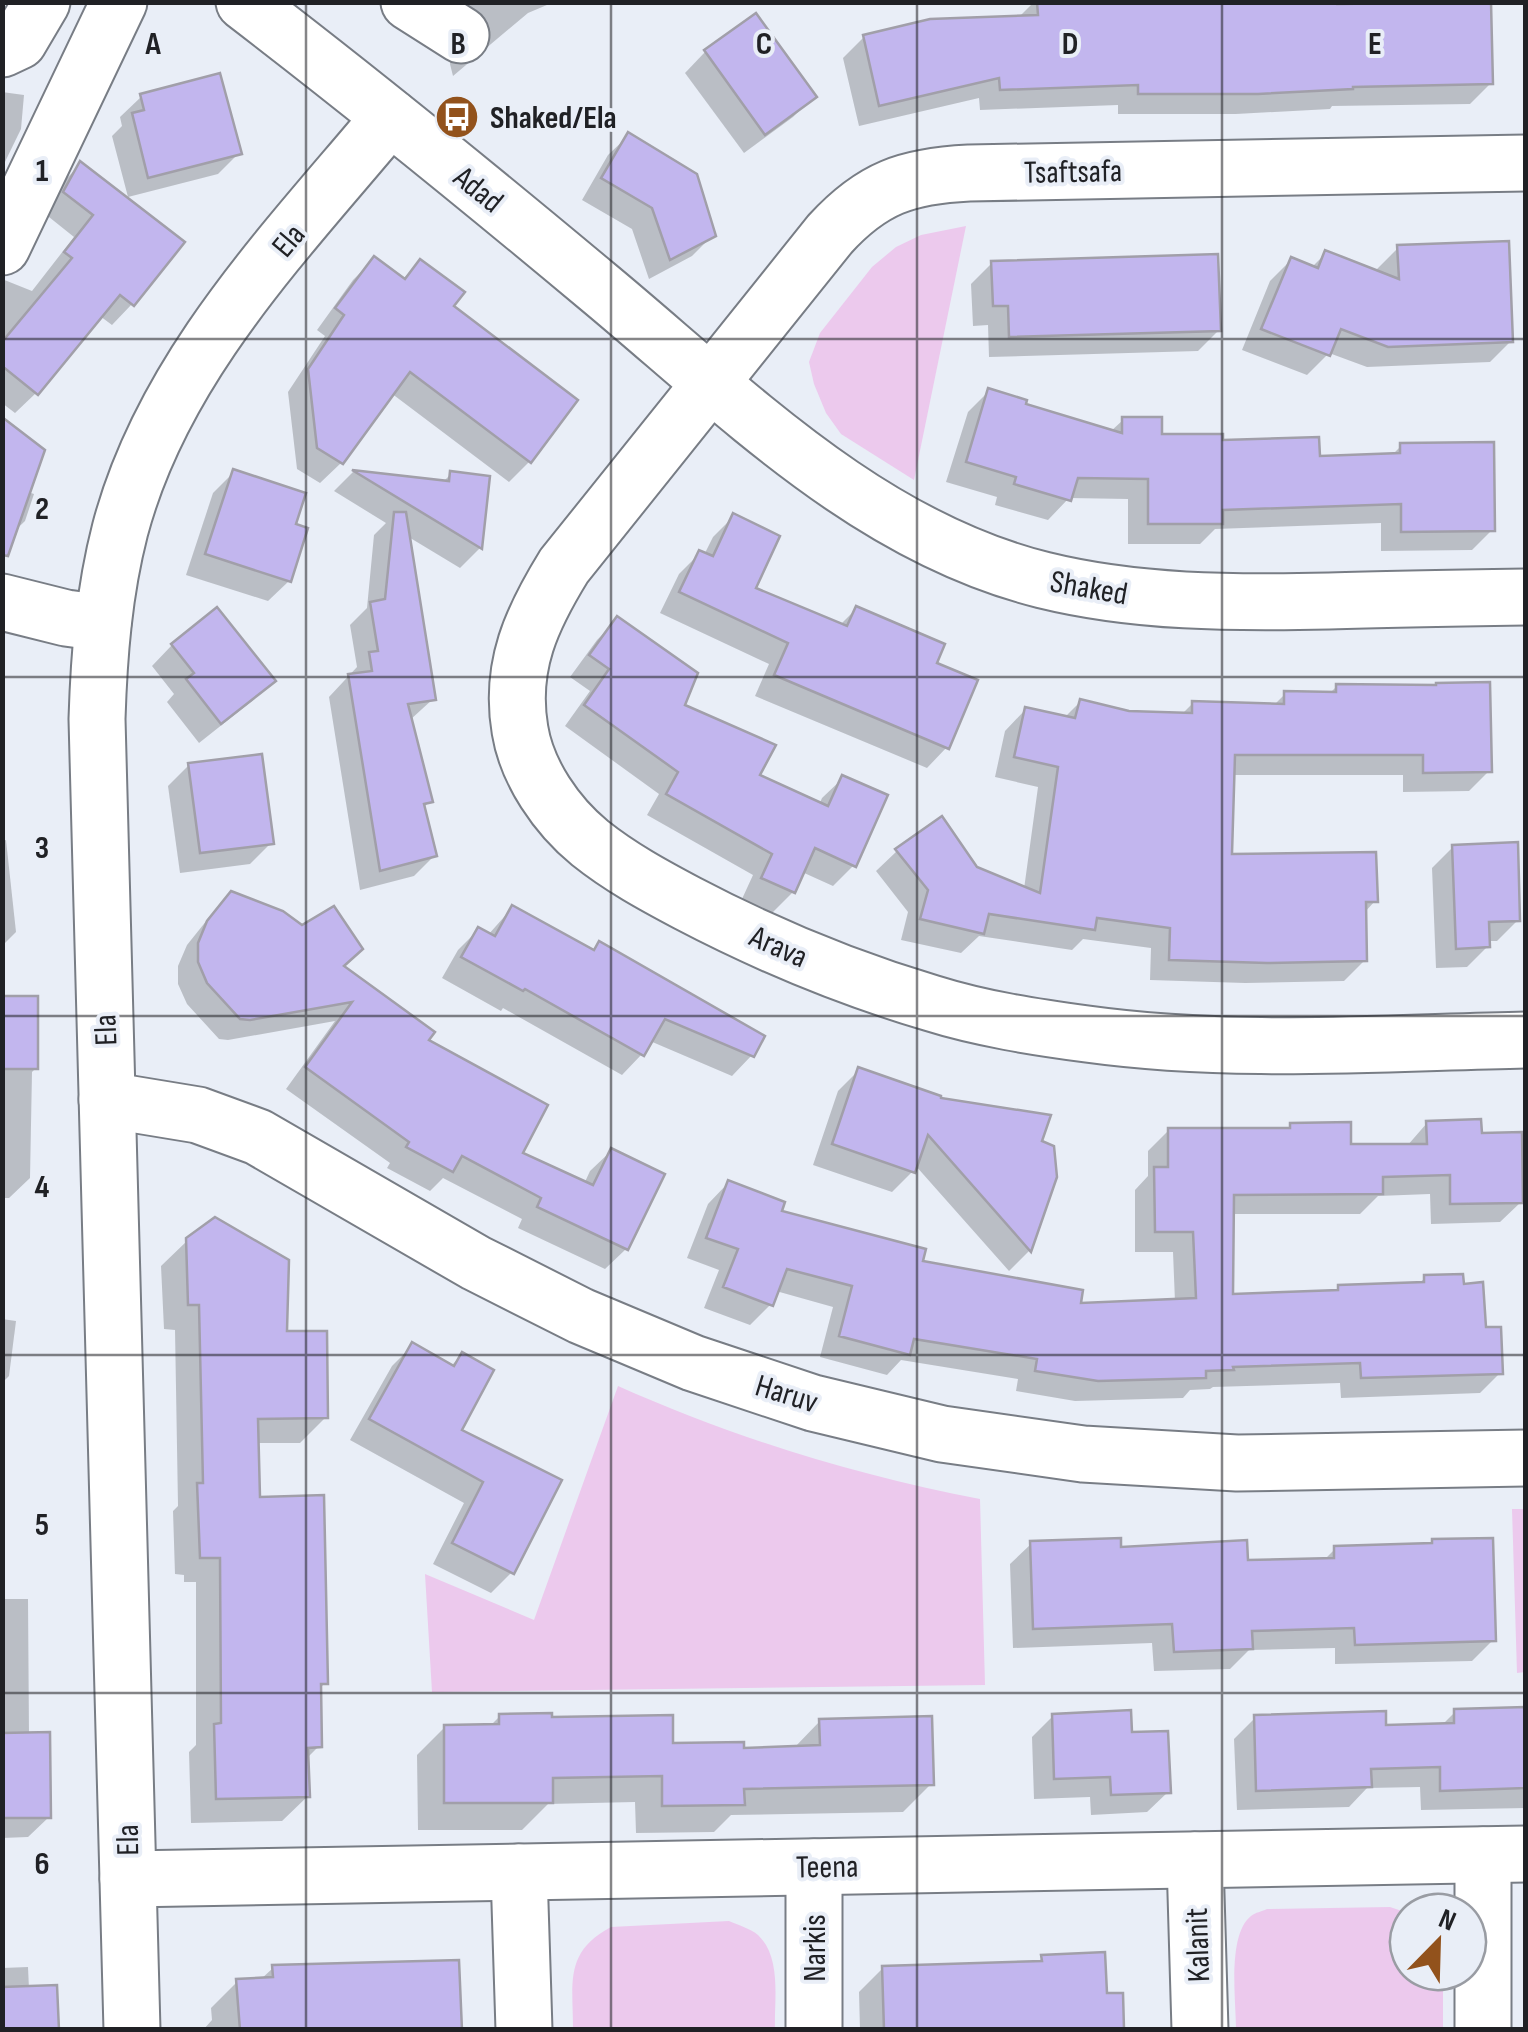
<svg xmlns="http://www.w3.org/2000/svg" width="1528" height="2032" font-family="'Sofia Sans Condensed',sans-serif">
  <rect width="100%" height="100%" fill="#e9eef7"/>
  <!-- green -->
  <g fill="#ecc9ed">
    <path d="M 966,226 L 914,480 L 841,434 L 826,413 L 814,384 L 809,362 L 820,333 L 872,267 L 896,247 L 921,235 Z"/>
    <path d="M 618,1386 C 735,1438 855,1475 980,1499 L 985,1685 L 432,1692 L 425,1574 L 534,1620 Z"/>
    <path d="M 1512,1509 L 1525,1509 L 1525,1672 L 1517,1673 Z"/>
    <path d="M 1390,1907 L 1408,1913 L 1408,1972 L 1443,1972 L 1443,2029 L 1236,2029 C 1236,2001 1227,1935 1251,1916 C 1256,1912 1261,1912 1267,1909 Z"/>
    <path d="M 729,1921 C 738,1925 751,1929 758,1935 C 782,1958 774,2000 775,2029 L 573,2029 C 573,1983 564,1952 611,1927 Z"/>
  </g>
  <!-- shadow -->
  <g fill="#0003">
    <path d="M 456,2 L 554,2 L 528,13 L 453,76 L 450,64 Z"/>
    <path d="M 1034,2 L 1214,2 L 1334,7 L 1491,83 L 1470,104 L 1332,106 L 1330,109 L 1236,114 L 1118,114 L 1118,105 L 980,110 L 979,98 L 859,126 L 843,58 L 864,37 L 1018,18 Z"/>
    <path d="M 756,16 L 814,96 L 793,117 L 744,153 L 685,73 L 705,52 Z"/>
    <path d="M 2,92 L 24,95 L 21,129 L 2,168 Z"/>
    <path d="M 141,97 L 239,153 L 218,174 L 128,197 L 112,136 L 122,126 L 120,117 Z"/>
    <path d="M 629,135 L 713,235 L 692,256 L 649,279 L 632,229 L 582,200 L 608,155 Z"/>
    <path d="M 81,164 L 132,304 L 112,325 L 100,316 L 36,393 L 15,413 L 2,403 L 2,279 L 32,291 L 74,237 L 44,213 L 60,185 Z"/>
    <path d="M 1398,248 L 1511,341 L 1490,362 L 1367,367 L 1329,353 L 1307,375 L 1242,350 L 1270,281 L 1291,260 L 1311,268 L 1326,253 L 1378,274 L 1377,269 Z"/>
    <path d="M 374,259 L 402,280 L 420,262 L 451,307 L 575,401 L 529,462 L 509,482 L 391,393 L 341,463 L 320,483 L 297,469 L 288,392 L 325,336 L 317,330 L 353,280 Z"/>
    <path d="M 992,263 L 1219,330 L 1198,351 L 989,357 L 988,325 L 973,326 L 971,284 Z"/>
    <path d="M 989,391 L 1023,405 L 1110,432 L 1123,420 L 1159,437 L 1221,443 L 1318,459 L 1391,456 L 1401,446 L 1492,530 L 1472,550 L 1381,551 L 1381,523 L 1215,529 L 1200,544 L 1128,544 L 1128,499 L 1069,498 L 1048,520 L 995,505 L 997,497 L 946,482 L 968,412 Z"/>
    <path d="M 234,472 L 293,526 L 289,581 L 268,601 L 186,575 L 213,493 Z"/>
    <path d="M 353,472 L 443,482 L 451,474 L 488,478 L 480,548 L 460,568 L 407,536 L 433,699 L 410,720 L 430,801 L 423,808 L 435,855 L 414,876 L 360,890 L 329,697 L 357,667 L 350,625 L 367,608 L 374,535 L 386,523 L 334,491 Z"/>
    <path d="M 28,492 L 34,494 L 25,521 L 2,543 Z"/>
    <path d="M 734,516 L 753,589 L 839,626 L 856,609 L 934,664 L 947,747 L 927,768 L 755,696 L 769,664 L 660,613 L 679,574 L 700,553 L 704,555 L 713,537 Z"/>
    <path d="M 618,619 L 681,706 L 756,776 L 819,805 L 822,798 L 843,778 L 854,865 L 833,886 L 802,872 L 793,892 L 772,913 L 742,899 L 753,875 L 647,815 L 659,794 L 565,726 L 590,691 L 570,677 L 597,640 Z"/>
    <path d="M 172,645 L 272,681 L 252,701 L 199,743 L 167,702 L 174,694 L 152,666 Z"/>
    <path d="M 1337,686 L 1490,770 L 1469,791 L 1403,792 L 1403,775 L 1232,775 L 1229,857 L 1375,901 L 1364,913 L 1365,960 L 1344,981 L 1245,983 L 1150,980 L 1151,948 L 1083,939 L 1072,950 L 979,936 L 961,953 L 901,940 L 908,912 L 876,871 L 897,851 L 976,869 L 1024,889 L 1038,787 L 995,777 L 1005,731 L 1025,710 L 1064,718 L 1080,702 L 1129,713 L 1181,715 L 1193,703 L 1273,706 L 1285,694 L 1329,694 Z"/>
    <path d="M 189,765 L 271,843 L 250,864 L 180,873 L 168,786 Z"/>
    <path d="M 6,840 L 16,932 L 2,946 L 2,841 Z"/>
    <path d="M 1453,847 L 1518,920 L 1497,941 L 1488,941 L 1488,946 L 1467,967 L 1436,968 L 1432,868 Z"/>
    <path d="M 232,894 L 341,967 L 426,1041 L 519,1154 L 584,1184 L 590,1171 L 611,1151 L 626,1249 L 605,1269 L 518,1228 L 522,1219 L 443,1178 L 430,1191 L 387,1168 L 390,1163 L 286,1089 L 335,1021 L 228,1040 L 219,1039 L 187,1004 L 178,984 L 178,966 L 187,945 L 211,915 Z"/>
    <path d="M 512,908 L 752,1055 L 732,1076 L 650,1041 L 642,1054 L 622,1075 L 503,1008 L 501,1011 L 442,978 L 458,950 L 478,930 L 488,935 Z"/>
    <path d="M 2,998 L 36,1068 L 32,1072 L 30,1178 L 9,1198 L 2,1198 Z"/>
    <path d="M 859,1070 L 1039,1142 L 1055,1176 L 1029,1251 L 1009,1271 L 915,1165 L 913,1171 L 892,1192 L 813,1165 L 838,1091 Z"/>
    <path d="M 1427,1123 L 1479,1135 L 1521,1202 L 1500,1222 L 1431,1224 L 1430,1194 L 1378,1196 L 1360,1214 L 1231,1214 L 1231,1296 L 1334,1292 L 1339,1287 L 1418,1284 L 1425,1278 L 1484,1330 L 1500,1373 L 1480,1393 L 1341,1398 L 1340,1383 L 1213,1387 L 1210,1389 L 1190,1390 L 1183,1398 L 1075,1401 L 1016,1391 L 1018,1379 L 901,1360 L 887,1375 L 820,1357 L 833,1307 L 776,1291 L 771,1304 L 750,1325 L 704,1308 L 719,1270 L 687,1258 L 708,1204 L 728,1183 L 778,1212 L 920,1263 L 1078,1305 L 1175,1302 L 1173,1252 L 1135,1252 L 1135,1190 L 1148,1176 L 1148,1151 L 1169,1130 L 1286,1130 L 1291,1125 L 1349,1146 L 1407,1146 Z"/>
    <path d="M 188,1240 L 284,1334 L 326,1417 L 300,1443 L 256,1443 L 258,1500 L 325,1683 L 318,1690 L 319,1746 L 306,1759 L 308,1796 L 282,1821 L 191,1823 L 189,1752 L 196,1745 L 196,1582 L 184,1582 L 184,1575 L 175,1574 L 173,1511 L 178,1506 L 175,1330 L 164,1329 L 161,1266 Z"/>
    <path d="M 2,1319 L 16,1321 L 9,1376 L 2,1383 Z"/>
    <path d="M 413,1345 L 451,1366 L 462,1355 L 458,1431 L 558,1481 L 512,1572 L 491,1593 L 433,1564 L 464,1503 L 350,1440 L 392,1366 Z"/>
    <path d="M 1433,1542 L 1493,1640 L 1472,1661 L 1335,1664 L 1335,1648 L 1249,1650 L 1230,1669 L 1154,1671 L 1152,1643 L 1013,1648 L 1010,1564 L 1031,1544 L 1119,1549 L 1246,1563 L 1323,1561 L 1335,1549 L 1429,1546 Z"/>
    <path d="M 2,1599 L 28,1599 L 29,1735 L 49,1817 L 28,1837 L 2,1838 Z"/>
    <path d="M 1526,1709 L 1526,1808 L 1421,1810 L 1420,1787 L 1367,1788 L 1349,1807 L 1237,1810 L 1234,1739 L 1255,1718 L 1384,1727 L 1441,1726 L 1455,1712 Z"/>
    <path d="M 500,1716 L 550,1720 L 670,1745 L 741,1750 L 793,1749 L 820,1721 L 931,1784 L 903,1812 L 731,1815 L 714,1832 L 636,1833 L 635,1802 L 548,1804 L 522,1830 L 418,1830 L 417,1755 L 445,1727 L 489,1727 Z"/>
    <path d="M 1053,1716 L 1129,1735 L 1168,1792 L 1147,1812 L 1091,1815 L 1090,1797 L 1034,1799 L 1032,1737 Z"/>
    <path d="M 1042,1958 L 1104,1996 L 1120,1995 L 1122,2030 L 860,2030 L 859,1992 L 883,1968 L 1037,1963 Z"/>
    <path d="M 28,1967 L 29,1989 L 2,2030 L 2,1968 Z"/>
    <path d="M 273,1968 L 459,2030 L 203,2030 L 212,2020 L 211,2008 L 237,1982 L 260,1980 Z"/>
  </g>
  <!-- building -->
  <g fill="#c2b6ee" stroke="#a19fa9" stroke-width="2.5">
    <path d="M 1037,2 L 1336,2 L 1337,4 L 1491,2 L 1493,84 L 1353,87 L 1353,89 L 1258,94 L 1138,94 L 1138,85 L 1000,90 L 999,78 L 879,106 L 863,35 L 930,19 L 1038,15 Z"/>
    <path d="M 756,13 L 817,97 L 765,135 L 704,50 Z"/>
    <path d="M 220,73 L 242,154 L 148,178 L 132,113 L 144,110 L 140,94 Z"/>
    <path d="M 628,132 L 697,174 L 716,236 L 670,260 L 652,208 L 601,178 Z"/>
    <path d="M 80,161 L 185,242 L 134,306 L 120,295 L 38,395 L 2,366 L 2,342 L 72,258 L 64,252 L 93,215 L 63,192 Z"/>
    <path d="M 1509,241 L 1513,342 L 1388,347 L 1341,329 L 1330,356 L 1261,329 L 1291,257 L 1318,268 L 1325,250 L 1399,279 L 1397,245 Z"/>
    <path d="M 1218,254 L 1221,331 L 1009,337 L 1008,306 L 993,306 L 991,261 Z"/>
    <path d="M 374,256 L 405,279 L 420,259 L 465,292 L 454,306 L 578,400 L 531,463 L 410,372 L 343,464 L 317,448 L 308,369 L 344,315 L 335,308 Z"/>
    <path d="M 988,388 L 1027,400 L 1026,404 L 1122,433 L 1122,417 L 1162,417 L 1162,434 L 1223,434 L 1223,440 L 1319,437 L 1320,456 L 1400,453 L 1400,443 L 1494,442 L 1495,531 L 1401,532 L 1401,504 L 1223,510 L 1223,524 L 1148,524 L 1148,479 L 1078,478 L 1071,501 L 1014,484 L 1016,477 L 966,462 Z"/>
    <path d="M 2,417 L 45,450 L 8,556 L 2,555 Z"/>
    <path d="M 233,469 L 306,493 L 296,524 L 308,528 L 291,582 L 205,554 Z"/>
    <path d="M 352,470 L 449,481 L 450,471 L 490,476 L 482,549 Z"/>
    <path d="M 394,512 L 406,512 L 436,700 L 408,704 L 433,802 L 424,804 L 437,856 L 380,871 L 348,674 L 372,671 L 369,652 L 378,651 L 370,602 L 385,599 Z"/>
    <path d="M 733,513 L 780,536 L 756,588 L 847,626 L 856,606 L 945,644 L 937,663 L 978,680 L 949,749 L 774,675 L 788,643 L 679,592 L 699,550 L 713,556 Z"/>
    <path d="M 217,607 L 276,681 L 221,724 L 186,679 L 194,673 L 171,644 Z"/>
    <path d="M 617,616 L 698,673 L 685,705 L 776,745 L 760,775 L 828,806 L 842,775 L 888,795 L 856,867 L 815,848 L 795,893 L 761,878 L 772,854 L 666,794 L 678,772 L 584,705 L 609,669 L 589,655 Z"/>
    <path d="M 1490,682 L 1492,772 L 1423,773 L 1423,755 L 1235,755 L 1232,854 L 1376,852 L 1378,902 L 1366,902 L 1367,961 L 1267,963 L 1169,960 L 1170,928 L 1097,918 L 1095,930 L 989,914 L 984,934 L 920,919 L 928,890 L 895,849 L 942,816 L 977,867 L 1040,893 L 1058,767 L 1014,757 L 1025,707 L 1075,718 L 1080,699 L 1129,711 L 1192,713 L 1192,701 L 1284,704 L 1284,691 L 1336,692 L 1336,684 L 1436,685 L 1436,683 Z"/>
    <path d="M 262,754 L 274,844 L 200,853 L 188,763 Z"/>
    <path d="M 1518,842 L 1520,921 L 1489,922 L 1490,947 L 1456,949 L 1452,845 Z"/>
    <path d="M 231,891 L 283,911 L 302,925 L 334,906 L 363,949 L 344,966 L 435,1032 L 429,1040 L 548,1105 L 523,1153 L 593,1185 L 611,1148 L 665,1174 L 628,1250 L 537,1207 L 541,1198 L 462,1156 L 453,1172 L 406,1147 L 409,1142 L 305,1067 L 352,1002 L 250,1020 L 240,1019 L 207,983 L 198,962 L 198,943 L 207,921 Z"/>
    <path d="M 512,905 L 594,950 L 599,941 L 765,1036 L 754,1057 L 665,1019 L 644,1056 L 525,989 L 523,991 L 461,957 L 478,927 L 495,936 Z"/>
    <rect x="2" y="996" width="36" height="73"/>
    <path d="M 858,1067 L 941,1096 L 941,1098 L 1051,1115 L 1042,1141 L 1054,1146 L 1057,1177 L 1031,1252 L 928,1135 L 915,1173 L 832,1144 Z"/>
    <path d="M 1481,1119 L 1482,1133 L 1522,1132 L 1523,1203 L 1450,1204 L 1450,1175 L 1383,1177 L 1383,1194 L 1234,1195 L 1233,1294 L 1338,1290 L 1338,1285 L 1424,1282 L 1424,1275 L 1463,1274 L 1464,1284 L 1483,1282 L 1486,1327 L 1501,1327 L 1503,1374 L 1361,1378 L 1360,1363 L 1233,1367 L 1234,1370 L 1206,1371 L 1206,1378 L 1098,1381 L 1035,1371 L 1037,1359 L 914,1339 L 910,1355 L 839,1336 L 852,1286 L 787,1269 L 773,1306 L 723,1287 L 738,1249 L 706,1238 L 728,1180 L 785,1202 L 782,1211 L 926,1249 L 923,1261 L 1083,1290 L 1081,1303 L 1196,1298 L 1193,1232 L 1155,1232 L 1154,1167 L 1168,1167 L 1168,1128 L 1290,1128 L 1290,1123 L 1351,1122 L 1351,1144 L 1427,1144 L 1426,1121 Z"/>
    <path d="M 215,1217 L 289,1260 L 287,1331 L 327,1331 L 328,1418 L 258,1419 L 260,1497 L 324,1495 L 328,1684 L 321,1684 L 322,1747 L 308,1748 L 310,1797 L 216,1799 L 214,1724 L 221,1723 L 220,1558 L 200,1558 L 197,1483 L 203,1483 L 199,1305 L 188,1305 L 186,1238 Z"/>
    <path d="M 412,1342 L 454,1366 L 462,1352 L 494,1370 L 462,1430 L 562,1480 L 514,1574 L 452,1543 L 483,1482 L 369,1419 Z"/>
    <path d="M 1121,1538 L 1121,1547 L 1247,1540 L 1248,1560 L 1334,1558 L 1334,1546 L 1432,1543 L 1432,1539 L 1493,1538 L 1496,1641 L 1355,1645 L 1354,1628 L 1252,1631 L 1253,1649 L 1174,1652 L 1172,1624 L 1033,1629 L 1030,1541 Z"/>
    <path d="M 1526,1707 L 1526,1788 L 1440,1791 L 1440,1767 L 1371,1769 L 1372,1787 L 1256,1791 L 1254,1715 L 1386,1711 L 1386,1725 L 1454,1723 L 1454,1709 Z"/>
    <path d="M 1131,1710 L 1132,1732 L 1168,1731 L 1171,1793 L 1111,1795 L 1110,1777 L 1054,1779 L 1052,1714 Z"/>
    <path d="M 552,1713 L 552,1717 L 673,1715 L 673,1743 L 744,1742 L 744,1748 L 820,1745 L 819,1719 L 932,1716 L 934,1785 L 744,1789 L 745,1805 L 662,1806 L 662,1776 L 553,1778 L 553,1803 L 444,1803 L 444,1725 L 499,1724 L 499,1714 Z"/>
    <path d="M 50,1732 L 51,1818 L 2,1818 L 2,1733 Z"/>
    <path d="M 1105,1952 L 1107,1993 L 1123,1993 L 1124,2029 L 884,2030 L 882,1966 L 1042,1961 L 1041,1955 Z"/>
    <path d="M 459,1960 L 462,2030 L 240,2030 L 236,1979 L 273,1977 L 272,1965 Z"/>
    <path d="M 57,1985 L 59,2030 L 2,2030 L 2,1987 Z"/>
  </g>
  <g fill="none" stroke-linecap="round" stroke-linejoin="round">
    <!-- minor casing -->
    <g stroke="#787d85" stroke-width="59">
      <g id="minor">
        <path d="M 244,2 C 364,94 482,190 598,287 C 733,399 866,536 1043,580 C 1136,603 1233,603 1329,601 C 1394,599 1460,598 1526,597"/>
        <path d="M 409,2 L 461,35"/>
        <path d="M 2,49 L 19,41 L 42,2"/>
        <path d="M 1526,163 L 969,173 C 907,176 872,188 830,234 L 564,566 C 532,618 509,666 520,730 C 527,773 557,816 590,843 C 620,867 653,885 687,903 C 765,944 847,978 931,1003 C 982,1019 1035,1027 1087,1034 C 1232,1054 1380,1043 1526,1040"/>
        <path d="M 2,247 L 119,2"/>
        <path d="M 2,602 L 66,618 L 103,623"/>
        <path d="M 107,1100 L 198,1115 L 258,1137 L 476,1263 L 581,1316 L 693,1363 L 813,1403 L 942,1434 L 1083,1454 L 1237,1463 L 1526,1458"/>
        <path d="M 1483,1855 L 1483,2030"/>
        <path d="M 1195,1860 L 1200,2030"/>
        <path d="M 519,1872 L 524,2030"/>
        <path d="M 128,1879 L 1526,1854"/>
        <path d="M 132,2030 L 97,719 C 99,655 104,592 120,530 C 163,367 285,243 390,117"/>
        <path d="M 814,2030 L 814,1867"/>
      </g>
    </g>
    <!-- minor -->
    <use href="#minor" stroke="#fff" stroke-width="55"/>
  </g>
  <!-- grid -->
  <path fill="none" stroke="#202125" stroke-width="2.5" stroke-opacity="0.55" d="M 306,2 L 306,2030M 611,2 L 611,2030M 917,2 L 917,2030M 1222,2 L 1222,2030M 2,339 L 1526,339M 2,677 L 1526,677M 2,1016 L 1526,1016M 2,1355 L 1526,1355M 2,1693 L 1526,1693"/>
  <!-- icons -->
  <defs>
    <g id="bus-disc" transform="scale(2.25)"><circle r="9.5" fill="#92521c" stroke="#e9eef7"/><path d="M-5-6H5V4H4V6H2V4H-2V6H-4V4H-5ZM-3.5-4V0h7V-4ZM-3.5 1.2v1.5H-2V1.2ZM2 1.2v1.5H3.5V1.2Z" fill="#fff"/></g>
  </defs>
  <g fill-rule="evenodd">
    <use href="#bus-disc" x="457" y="117"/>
  </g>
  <g text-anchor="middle" stroke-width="8" stroke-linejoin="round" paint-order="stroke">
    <!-- poi labels -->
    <g font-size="32" font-weight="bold" fill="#202125" stroke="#e9eef7" text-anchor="start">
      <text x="490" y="128">Shaked/Ela</text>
    </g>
    <!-- street labels -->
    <g font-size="32" fill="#202125" stroke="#e9eef7">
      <text transform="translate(1073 171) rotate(-1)" y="11">Tsaftsafa</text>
      <text transform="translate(479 189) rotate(39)" y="11">Adad</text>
      <text transform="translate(288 240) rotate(-50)" y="11">Ela</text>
      <text transform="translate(1089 587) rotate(10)" y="11">Shaked</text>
      <text transform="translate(779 946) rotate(24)" y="11">Arava</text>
      <text transform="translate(105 1030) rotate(-92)" y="11">Ela</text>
      <text transform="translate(787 1393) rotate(17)" y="11">Haruv</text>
      <text transform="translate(127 1840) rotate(-91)" y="11">Ela</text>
      <text transform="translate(827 1866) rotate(-1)" y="11">Teena</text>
      <text transform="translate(1197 1945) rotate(-92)" y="11">Kalanit</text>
      <text transform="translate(814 1948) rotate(-90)" y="11">Narkis</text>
    </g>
  </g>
  <g font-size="32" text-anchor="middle" font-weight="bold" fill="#202125" stroke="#e9eef7" stroke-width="8" stroke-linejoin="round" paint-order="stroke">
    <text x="153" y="54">A</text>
    <text x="458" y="54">B</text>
    <text x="764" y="54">C</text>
    <text x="1070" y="54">D</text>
    <text x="1375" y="54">E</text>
    <text x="42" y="181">1</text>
    <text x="42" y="519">2</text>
    <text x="42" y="858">3</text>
    <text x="42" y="1197">4</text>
    <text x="42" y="1535">5</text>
    <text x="42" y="1874">6</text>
  </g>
  <!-- border -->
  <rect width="1528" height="2032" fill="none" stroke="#202125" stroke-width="10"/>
  <!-- north arrow -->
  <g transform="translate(1438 1942) rotate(23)"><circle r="48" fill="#e9eef7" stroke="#999ca3" stroke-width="2.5"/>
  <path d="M0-8L18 38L0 25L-18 38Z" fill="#92521c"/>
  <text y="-15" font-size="28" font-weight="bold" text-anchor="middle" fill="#202125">N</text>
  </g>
</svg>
